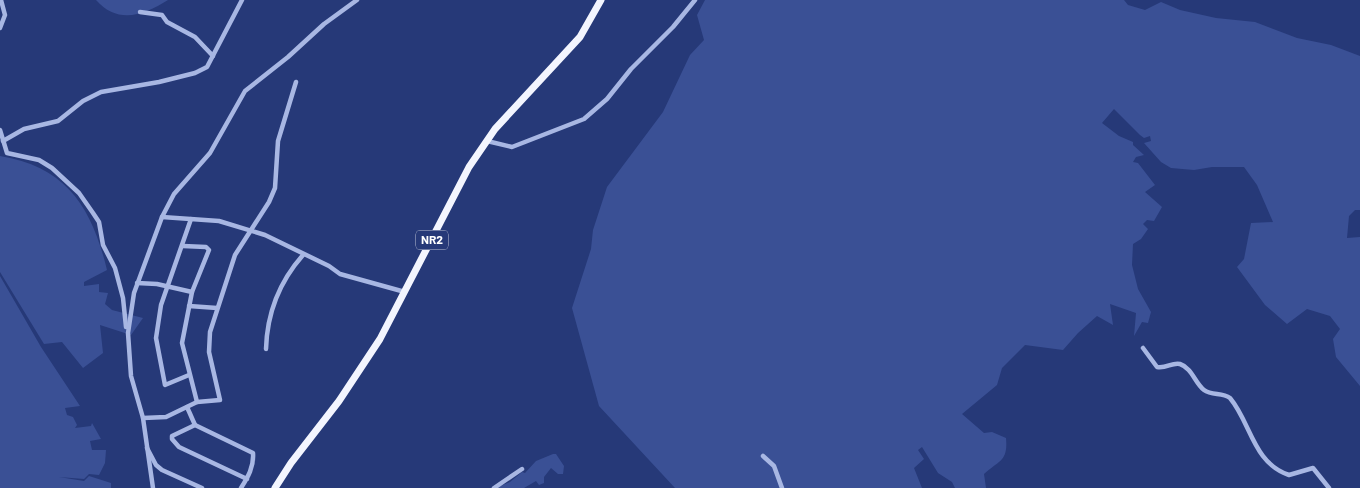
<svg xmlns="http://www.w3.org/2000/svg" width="1360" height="488" font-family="Barlow,sans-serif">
  <rect width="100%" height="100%" fill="#263978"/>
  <!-- green -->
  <g fill="#3a5095">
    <path d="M 96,0 L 168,0 C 144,15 118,25 96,0 Z"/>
    <path d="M 705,0 L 1124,0 L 1128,5 L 1145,10 L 1161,2 L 1180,10 L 1216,18 L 1255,22 L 1297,38 L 1331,45 L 1360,56 L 1360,210 L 1355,210 L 1349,216 L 1347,238 L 1360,237 L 1360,386 L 1336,357 L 1333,339 L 1340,329 L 1330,316 L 1307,309 L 1287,324 L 1265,305 L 1237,267 L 1244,259 L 1251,223 L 1273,222 L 1257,185 L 1244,167 L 1212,167 L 1194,170 L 1171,168 L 1161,162 L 1144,143 L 1151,141 L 1150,136 L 1144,138 L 1140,135 L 1114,109 L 1102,123 L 1119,136 L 1133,142 L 1133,145 L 1144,155 L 1136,157 L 1133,162 L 1138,163 L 1155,185 L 1145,192 L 1162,207 L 1154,221 L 1147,220 L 1143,224 L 1148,229 L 1141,239 L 1133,244 L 1132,265 L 1138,289 L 1151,312 L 1148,323 L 1142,322 L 1134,336 L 1136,313 L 1110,304 L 1113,325 L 1097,316 L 1078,333 L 1063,350 L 1025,345 L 1002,368 L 997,385 L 962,414 L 984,433 L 992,432 L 1006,438 C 1008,461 1000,460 984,474 L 986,488 L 955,488 L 952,482 L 938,473 L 922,447 L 918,450 L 924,459 L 914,468 L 922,488 L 675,488 L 599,406 L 572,308 L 591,249 L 593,230 L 607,187 L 663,112 L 690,55 L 704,40 L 697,15 Z"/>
    <path d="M 0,156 C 67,167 92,208 107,270 L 84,282 L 84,286 L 99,284 L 99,292 L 108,293 L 105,304 L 112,310 L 143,318 L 131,335 L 100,325 L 103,353 L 83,368 L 62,342 L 44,344 L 0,272 Z"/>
    <path d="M 0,276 L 41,347 L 80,406 L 65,408 L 67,415 L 73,417 L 77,425 L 75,428 L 91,426 L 92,423 L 101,439 L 90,441 L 92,450 L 106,450 L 105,463 L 99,475 L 89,474 L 84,479 L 59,477 L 84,481 L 89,476 L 111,483 L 111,488 L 0,488 Z"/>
    <path d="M 553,454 L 556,454 L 564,466 L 563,474 L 558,474 L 551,468 L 544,477 L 544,483 L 539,485 L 536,481 L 524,488 L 495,488 L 510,482 L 522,472 L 525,473 L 536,461 Z"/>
  </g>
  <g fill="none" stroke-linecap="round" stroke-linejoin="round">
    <!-- minor -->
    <g stroke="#a8b7e3" stroke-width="4.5">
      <path d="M 140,12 L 162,15 L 167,22 L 195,37 L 213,56"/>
      <path d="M 0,28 L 5,15 L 1,0"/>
      <path d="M 0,130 L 7,153 L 39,160 L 52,168 L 79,193 L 93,213 L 99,222 L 103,245 L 115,268 L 123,298 L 126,327"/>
      <path d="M 3,141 L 24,129 L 58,121 L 83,101 L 101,92 L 159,82 L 195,73 L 207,67 L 242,0"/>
      <path d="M 487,141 L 512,147 L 584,119 L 607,99 L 631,69 L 673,27 L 695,0"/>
      <path d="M 162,217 L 219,221 L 265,235 L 329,266 L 340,274 L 405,292"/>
      <path d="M 183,246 L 206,247 L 209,250 L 192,292 L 182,343 L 197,402"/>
      <path d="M 137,283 L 157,284 L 192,292"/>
      <path d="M 189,306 L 217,308"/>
      <path d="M 1143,348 L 1157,367 C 1166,369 1172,362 1180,364 C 1192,368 1195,383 1204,390 C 1212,396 1222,392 1230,398 C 1251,423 1253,463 1289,475 L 1313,468 L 1329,488"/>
      <path d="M 266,349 C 267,314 280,281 303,255"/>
      <path d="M 189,375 L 165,385 L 156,338 L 161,305 L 191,219"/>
      <path d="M 187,407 L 195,425"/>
      <path d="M 143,418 L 166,417 L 197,402 L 220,400 L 209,352 L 210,332 L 235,255 L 269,202 L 275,188 L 278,141 L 296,82"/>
      <path d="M 147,448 L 156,465 L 162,470 L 202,488"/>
      <path d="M 763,456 L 774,466 L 782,488"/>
      <path d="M 153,488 L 143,418 L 131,376 L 128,333 L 134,293 L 162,217 L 174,194 L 210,153 L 245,91 L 288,57 L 324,24 L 357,0"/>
      <path d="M 241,488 C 248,477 254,467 253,453 L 195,425 L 172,436 L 172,439 L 179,447 L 247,479"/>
      <path d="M 494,488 L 522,469"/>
    </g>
    <!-- trunk -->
    <path stroke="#f3f5fe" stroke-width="7" d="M 275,488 L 291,463 L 339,401 L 380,339 L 469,167 L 495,129 L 580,37 L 601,0"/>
  </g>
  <g text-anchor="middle" stroke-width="4" stroke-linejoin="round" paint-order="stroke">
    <!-- shield labels -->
    <rect fill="#263978" stroke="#bec4d6" stroke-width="1" x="416" y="230.5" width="32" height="19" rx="4"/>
    <g font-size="12" font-weight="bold" fill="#fff">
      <text x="432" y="244">NR2</text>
    </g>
  </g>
</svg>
